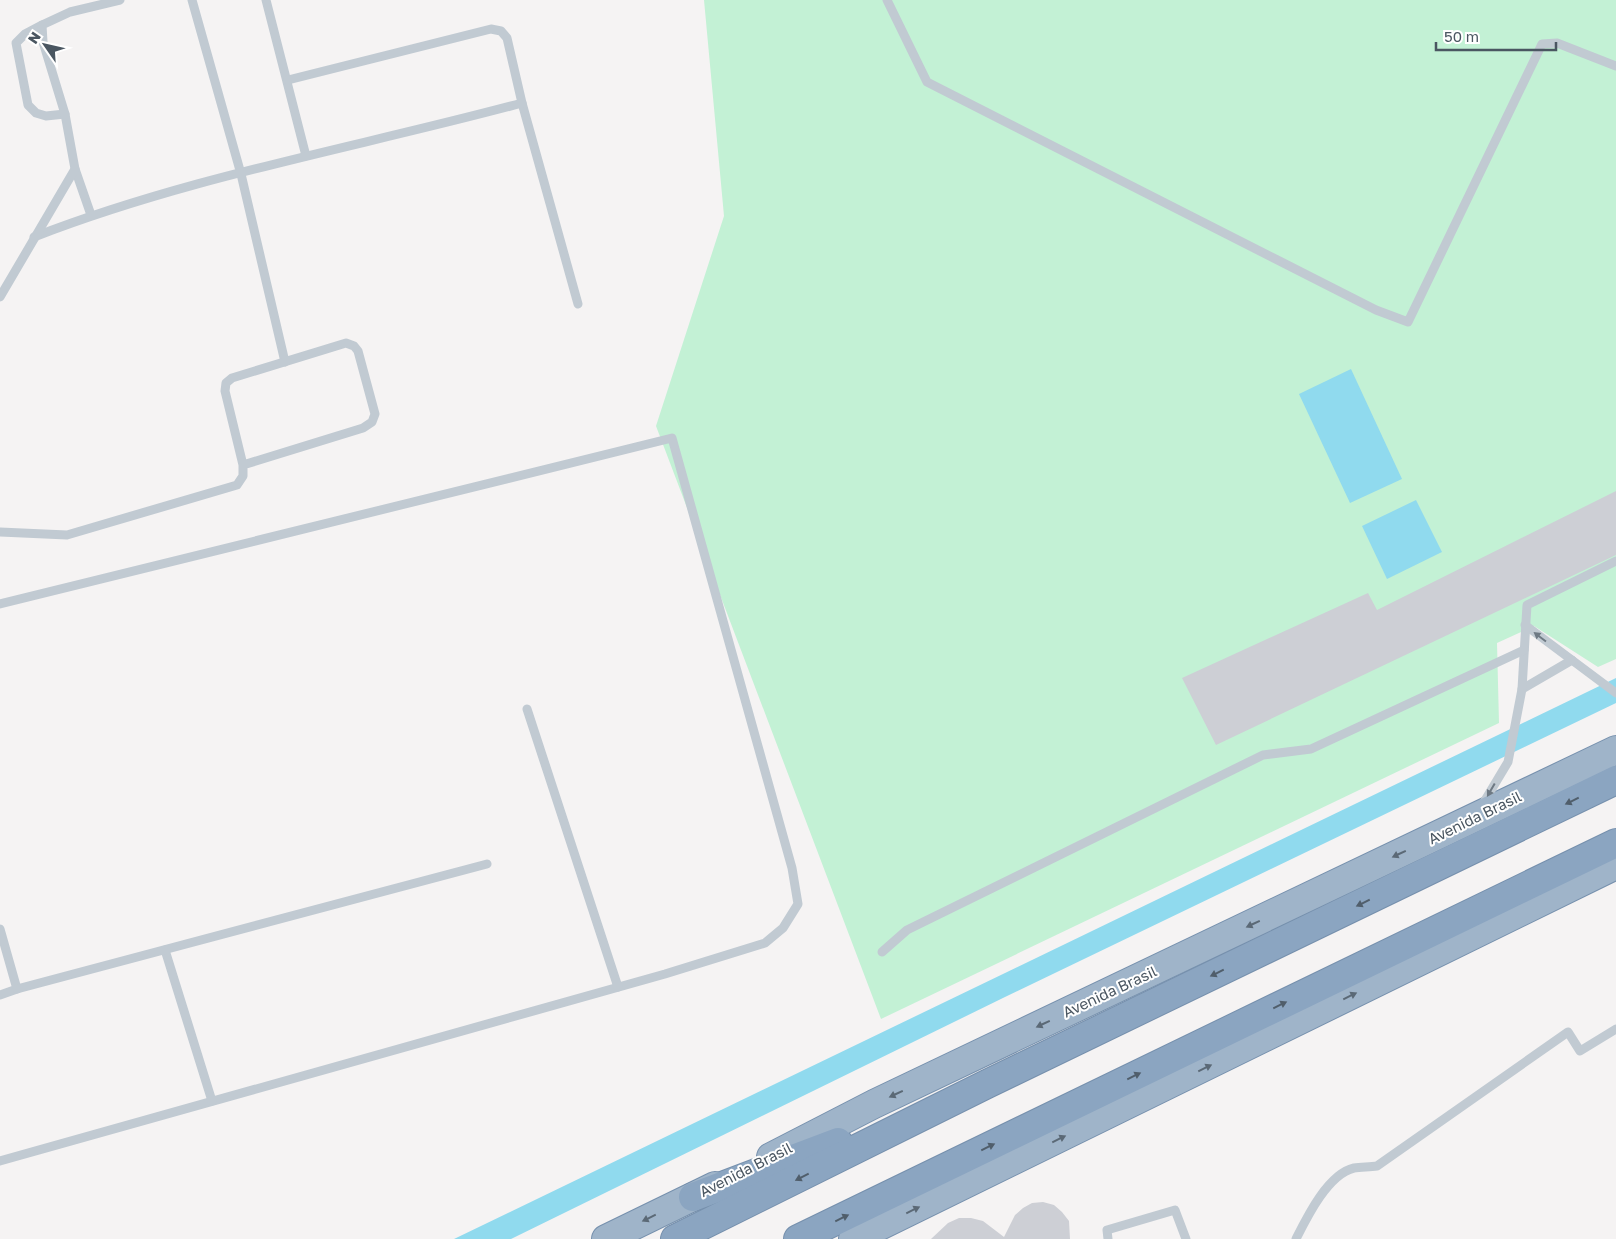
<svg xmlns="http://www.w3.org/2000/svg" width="1616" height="1239" font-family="'Golos Text',sans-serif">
  <rect width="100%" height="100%" fill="#f5f3f3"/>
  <!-- green -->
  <path fill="#c3f1d5" d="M 704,0 L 1616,0 L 1616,659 L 1598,667 L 1534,626 L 1497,643 L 1499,723 L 881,1019 L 656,426 L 724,216 Z"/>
  <!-- water -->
  <g fill="#90daee">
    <path d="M 1351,369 L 1402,479 L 1350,503 L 1299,394 Z"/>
    <path d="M 1416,500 L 1442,552 L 1387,579 L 1362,526 Z"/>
    <path d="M 1616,678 L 1616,703 L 1005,997 L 511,1239 L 454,1239 Z"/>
  </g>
  <!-- building -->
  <g fill="#cdcfd5">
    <path d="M 1616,491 L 1616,555 L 1216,745 L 1182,678 L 1368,593 L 1377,610 Z"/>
    <path d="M 1043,1202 L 1054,1205 L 1062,1212 L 1069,1221 L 1070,1239 L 931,1239 L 948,1223 L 959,1218 L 971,1218 L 983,1221 L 1004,1237 L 1015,1215 L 1023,1208 L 1032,1203 Z"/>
  </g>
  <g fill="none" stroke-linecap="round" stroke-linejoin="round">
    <!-- trunk casing -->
    <g stroke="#7690ad" stroke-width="30">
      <g id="trunk">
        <path d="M 771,1157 L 874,1104 L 1616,750"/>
        <path d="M 606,1239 L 715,1186"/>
        <path d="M 853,1239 L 1616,865"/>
      </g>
    </g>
    <!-- motorway casing -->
    <g stroke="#7690ad" stroke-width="30">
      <g id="motorway">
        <path d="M 693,1197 L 838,1142"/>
        <path d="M 675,1239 L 987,1084 L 1616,780"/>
        <path d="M 798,1239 L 1616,843"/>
      </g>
    </g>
    <!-- service -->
    <g stroke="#c1cad2" stroke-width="9">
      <path d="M 192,0 L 241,174 L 285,362"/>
      <path d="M 266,0 L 306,156"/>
      <path d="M 887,0 L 927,82 L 1376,310 L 1408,322 L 1542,44 L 1557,43 L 1616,66"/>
      <path d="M 42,25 L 25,34 L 16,43 L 28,105 L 36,113 L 46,116 L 65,114"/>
      <path d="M 522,103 L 578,304"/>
      <path d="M 75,169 L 91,215"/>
      <path d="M 34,237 C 191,176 359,147 522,103 L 507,38 L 501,31 L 491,29 L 288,80"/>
      <path d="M 0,297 L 75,169 L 65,114 L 43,42 L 42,25 L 70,12 L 120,0"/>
      <path d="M 0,532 L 67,535 L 237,485 L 243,476 L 243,465 L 225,391 L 226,383 L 232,378 L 346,343 L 354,346 L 358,351 L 375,414 L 372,422 L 363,428 L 243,465"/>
      <path d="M 0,604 L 672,438 L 792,868 L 798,904 L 783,928 L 765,943 L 665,974 L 0,1161"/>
      <path d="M 1525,625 L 1616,693"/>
      <path d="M 1522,689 L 1572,660"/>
      <path d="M 527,709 L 618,987"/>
      <path d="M 1481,807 L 1508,762 L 1522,689 L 1527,605 L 1616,561"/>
      <path d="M 0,929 L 17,989 L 0,995"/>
      <path d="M 165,950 L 212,1101"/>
      <path d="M 882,952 L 907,930 L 1263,755 L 1311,749 L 1524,650"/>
      <path d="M 17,989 L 487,864"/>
      <path d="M 1108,1239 L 1107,1230 L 1175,1210 L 1186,1239"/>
      <path d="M 1296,1239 C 1307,1217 1328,1174 1354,1168 C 1361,1167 1370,1167 1377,1166 L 1568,1032 L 1580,1051 L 1616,1029"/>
    </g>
    <!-- trunk -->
    <use href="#trunk" stroke="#9fb4c9" stroke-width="28"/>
    <!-- motorway -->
    <use href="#motorway" stroke="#8ba5c1" stroke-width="28"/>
  </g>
  <!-- one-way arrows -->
  <defs><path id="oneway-solid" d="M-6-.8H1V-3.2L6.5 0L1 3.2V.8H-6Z" transform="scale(1.25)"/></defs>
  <g fill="#6e7983">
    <use href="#oneway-solid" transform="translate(1540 637) rotate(-143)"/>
    <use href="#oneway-solid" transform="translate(1491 790) rotate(120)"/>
  </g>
  <g fill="#505e6b">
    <use href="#oneway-solid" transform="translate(1572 801) rotate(154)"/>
    <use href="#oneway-solid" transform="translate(1363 903) rotate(154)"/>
    <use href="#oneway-solid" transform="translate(1217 973) rotate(154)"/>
    <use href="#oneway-solid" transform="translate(1280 1005) rotate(-26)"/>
    <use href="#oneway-solid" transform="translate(1134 1076) rotate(-26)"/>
    <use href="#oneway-solid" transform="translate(988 1147) rotate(-26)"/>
    <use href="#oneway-solid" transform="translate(802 1177) rotate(153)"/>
    <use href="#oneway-solid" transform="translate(842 1218) rotate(-26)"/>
  </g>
  <g fill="#5b6976">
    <use href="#oneway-solid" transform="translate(1399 854) rotate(155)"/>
    <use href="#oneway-solid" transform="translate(1253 924) rotate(155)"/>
    <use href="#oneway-solid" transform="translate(1350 996) rotate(-26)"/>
    <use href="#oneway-solid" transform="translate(1043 1024) rotate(155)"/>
    <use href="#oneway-solid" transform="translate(1205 1068) rotate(-26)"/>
    <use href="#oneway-solid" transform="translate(896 1094) rotate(155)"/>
    <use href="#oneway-solid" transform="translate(1059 1139) rotate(-26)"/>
    <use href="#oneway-solid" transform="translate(913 1210) rotate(-26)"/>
    <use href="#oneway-solid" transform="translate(649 1218) rotate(154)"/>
  </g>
  <g text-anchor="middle" stroke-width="4" stroke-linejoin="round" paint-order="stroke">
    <!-- street labels -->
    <g font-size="15" fill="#4a5661" stroke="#fff">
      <text transform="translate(1475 818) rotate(-26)" y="5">Avenida Brasil</text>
      <text transform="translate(1110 992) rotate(-25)" y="5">Avenida Brasil</text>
      <text transform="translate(746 1170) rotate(-27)" y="5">Avenida Brasil</text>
    </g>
  </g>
  <!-- north arrow -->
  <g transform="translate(45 45) rotate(304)" stroke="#ffffff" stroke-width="4" paint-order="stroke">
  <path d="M0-4L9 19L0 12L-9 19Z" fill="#4a5661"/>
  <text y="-8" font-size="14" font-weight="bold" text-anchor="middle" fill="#4a5661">N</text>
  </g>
  <!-- scale -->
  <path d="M1436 42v8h120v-8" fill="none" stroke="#4a5661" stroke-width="2.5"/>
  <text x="1444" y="42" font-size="15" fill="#4a5661" stroke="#ffffff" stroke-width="4" paint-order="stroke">50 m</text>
</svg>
